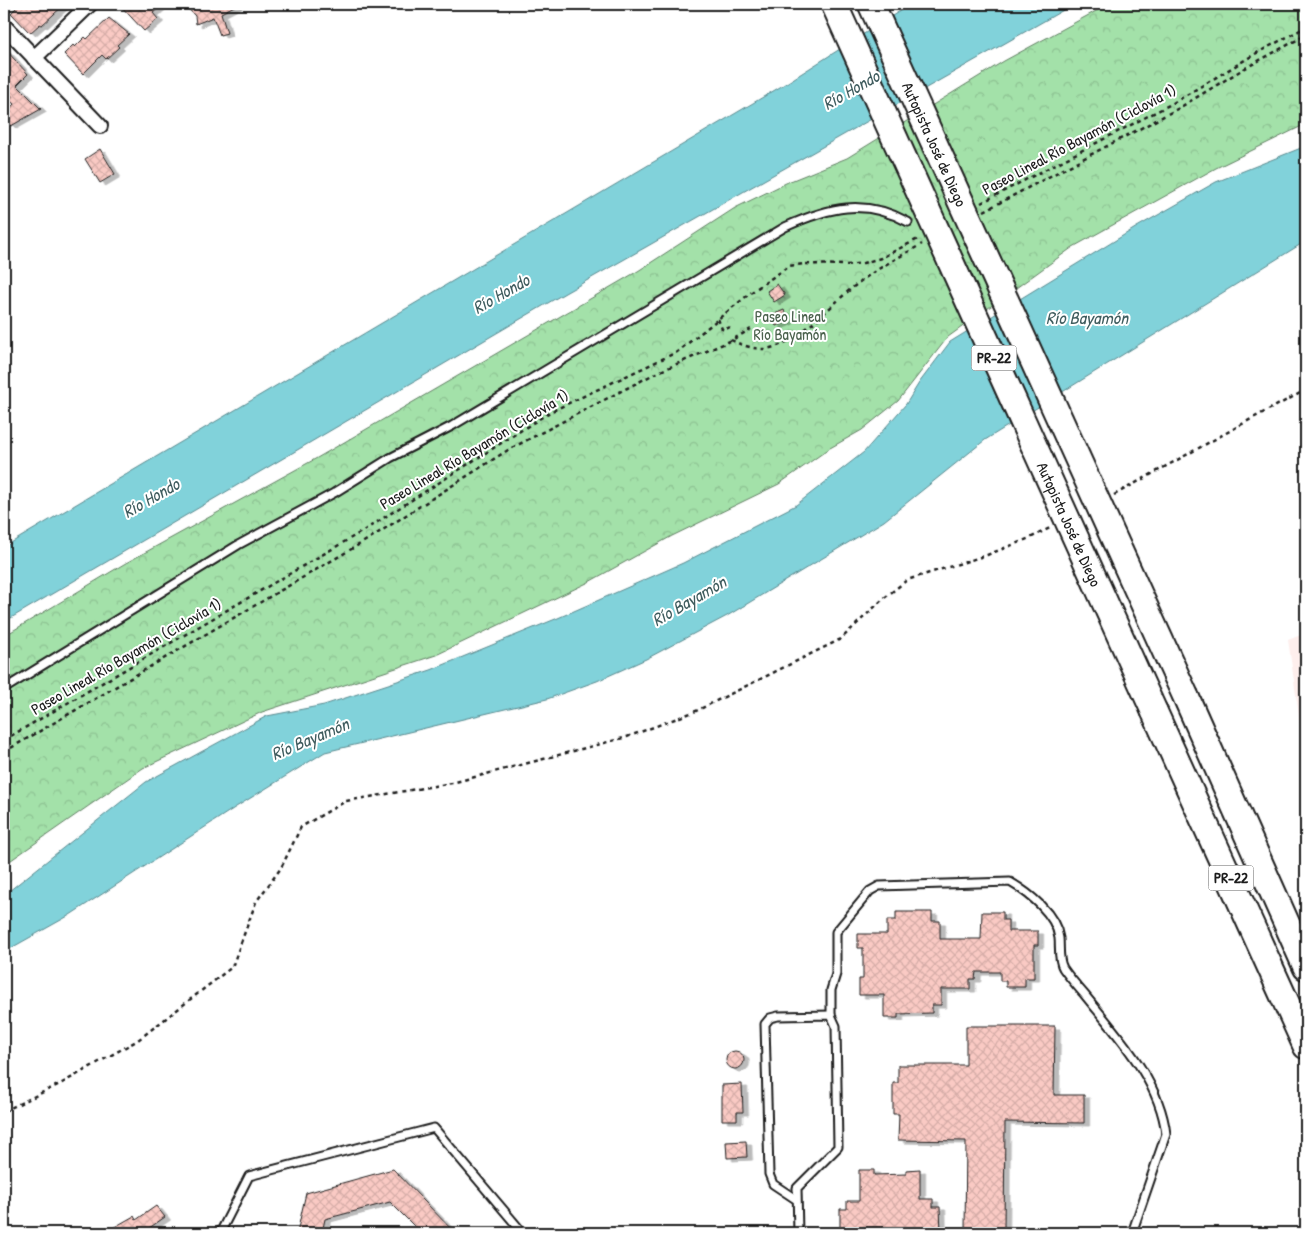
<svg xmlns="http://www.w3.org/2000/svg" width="1310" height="1237" font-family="'Patrick Hand',sans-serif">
  <defs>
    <pattern id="forest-crowns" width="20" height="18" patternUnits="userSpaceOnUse" patternTransform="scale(1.25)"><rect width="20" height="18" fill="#a3e1a9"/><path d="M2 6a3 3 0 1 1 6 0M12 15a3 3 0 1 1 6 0" fill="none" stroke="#8cc091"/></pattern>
    <pattern id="building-cross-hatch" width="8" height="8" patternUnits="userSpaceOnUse" patternTransform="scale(1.25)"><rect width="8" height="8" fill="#facac4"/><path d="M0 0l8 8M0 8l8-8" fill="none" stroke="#d6ada8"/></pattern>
    <filter id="shadow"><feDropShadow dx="5.5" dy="3" stdDeviation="0" flood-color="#0004"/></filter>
  </defs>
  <rect width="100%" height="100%" fill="#fff"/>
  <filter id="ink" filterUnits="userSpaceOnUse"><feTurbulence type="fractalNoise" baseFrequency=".02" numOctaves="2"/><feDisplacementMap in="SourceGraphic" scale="10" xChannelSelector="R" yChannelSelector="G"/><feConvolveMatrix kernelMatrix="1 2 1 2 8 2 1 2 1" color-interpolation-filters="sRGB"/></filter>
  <g filter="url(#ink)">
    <!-- built -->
    <path fill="#feefed" d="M 1306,633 L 1306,764 L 1288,640 Z"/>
    <!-- forest -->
    <path fill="url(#forest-crowns)" stroke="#607e62" d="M 1109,4 L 1306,4 L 1306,124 L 1216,168 L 1073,247 L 948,337 L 898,401 L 862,430 L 830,448 L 779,484 L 672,536 L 587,583 L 436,655 L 262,712 L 143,768 L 4,865 L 4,636 L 124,564 L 317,458 L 638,271 L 735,208 L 788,182 L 847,158 L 1004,61 Z"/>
    <!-- water -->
    <g fill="#81d2da" stroke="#59898e">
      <path d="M 911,4 L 1074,4 L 565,293 L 4,622 L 4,547 L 780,87 Z"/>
      <path d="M 1306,146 L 1306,241 L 985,440 L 884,521 L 727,616 L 646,659 L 597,681 L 547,699 L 325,752 L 236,807 L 70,915 L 4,952 L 4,895 L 146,782 L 267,716 L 324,705 L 431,670 L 558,618 L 683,563 L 796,505 L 864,452 L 906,404 L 919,383 L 950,342 L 1137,227 L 1216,182 Z"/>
    </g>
    <!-- building -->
    <g fill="url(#building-cross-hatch)" stroke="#1c1c1c" filter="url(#shadow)">
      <path d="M 20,4 L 65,4 L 42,25 L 40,24 L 30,33 L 11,13 Z"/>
      <path d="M 119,4 L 163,4 L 153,13 L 158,19 L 144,31 Z"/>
      <path d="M 184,4 L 238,4 L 221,13 L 227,33 L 220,35 L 213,17 L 196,24 L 195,16 Z"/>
      <path d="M 109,18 L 129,34 L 117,45 L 119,47 L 106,59 L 102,55 L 83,74 L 64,54 L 73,45 L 75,47 L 85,37 L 87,39 Z"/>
      <path d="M 4,48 L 28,74 L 17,85 L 41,109 L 11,126 L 4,119 L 4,115 L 14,104 L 9,100 L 12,96 L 4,87 Z"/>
      <path d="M 100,149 L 115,174 L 100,183 L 85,159 Z"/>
      <path d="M 777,284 L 785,295 L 774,302 L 767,291 Z"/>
      <path d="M 784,310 L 788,321 L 776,326 L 772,315 Z"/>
      <path d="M 896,912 L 932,912 L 932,921 L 940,921 L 940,939 L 981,939 L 982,912 L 1003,912 L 1003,920 L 1008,920 L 1008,931 L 1038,931 L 1038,945 L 1034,945 L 1034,978 L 1025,978 L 1025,987 L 1006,987 L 1006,981 L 1000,981 L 1000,972 L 976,972 L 975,979 L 970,979 L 970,989 L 941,989 L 941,1005 L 932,1005 L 932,1013 L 898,1014 L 898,1018 L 884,1018 L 884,995 L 859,995 L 859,979 L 863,979 L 863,948 L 858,948 L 858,934 L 887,934 L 887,920 L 896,920 Z"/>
      <path d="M 966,1026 L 1055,1026 L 1054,1095 L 1084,1095 L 1084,1123 L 1005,1122 L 1004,1231 L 965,1230 L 966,1141 L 898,1140 L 899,1114 L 893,1114 L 893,1083 L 898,1083 L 898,1065 L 966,1065 Z"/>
      <circle cx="735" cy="1060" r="9"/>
      <path d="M 742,1084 L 743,1112 L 737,1112 L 737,1120 L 722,1120 L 722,1085 Z"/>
      <path d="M 746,1141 L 747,1157 L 727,1158 L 726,1142 Z"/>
      <path d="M 393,1169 L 455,1233 L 421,1233 L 390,1202 L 325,1219 L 322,1233 L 297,1233 L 306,1193 Z"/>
      <path d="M 920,1169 L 920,1199 L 933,1199 L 933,1207 L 940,1207 L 941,1233 L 840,1233 L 840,1209 L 847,1209 L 847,1201 L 859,1201 L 859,1170 L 874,1170 L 874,1175 L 906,1174 L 906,1170 Z"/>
      <path d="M 156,1206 L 165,1217 L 142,1233 L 104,1233 L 134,1216 L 136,1220 Z"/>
    </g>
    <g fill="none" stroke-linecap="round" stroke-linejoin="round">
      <!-- lane casing -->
      <g stroke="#1c1c1c" stroke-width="11">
        <g id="lane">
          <path d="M 4,689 L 238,545 L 334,493 L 390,458 L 452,426 L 785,227 C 829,207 864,198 908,222"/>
          <path d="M 831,1015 L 831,990 L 836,974 L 836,932 L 870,891 L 879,886 L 1010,882 C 1029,893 1056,914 1059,938 C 1060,947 1058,960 1063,968 C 1069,977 1077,986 1084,994 C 1117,1035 1160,1080 1166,1134 L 1132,1233"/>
          <path d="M 797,1200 L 773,1184 L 769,1174 L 765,1024 L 770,1018 L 778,1016 L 831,1015 L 836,1026 L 838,1147 L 797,1188 L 798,1233"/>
          <path d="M 220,1233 L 249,1176 L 434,1128 L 523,1233"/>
        </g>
      </g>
      <!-- street casing -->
      <g stroke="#1c1c1c" stroke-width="18">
        <g id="street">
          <path d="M 4,26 L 100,126"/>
          <path d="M 34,58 L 90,4"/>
        </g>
      </g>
      <!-- highway casing -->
      <g stroke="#1c1c1c" stroke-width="29">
        <g id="highway">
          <path d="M 1186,697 L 1306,967"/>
          <path d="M 1154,711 L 1306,1046"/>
        </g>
      </g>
      <!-- path -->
      <g stroke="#1c1c1c" stroke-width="2.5" stroke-dasharray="4 4" stroke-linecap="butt">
        <path d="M 981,203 L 1173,103 L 1255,54 L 1306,27"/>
        <path d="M 984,211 L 1179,108 L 1240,71 L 1306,35"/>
        <path d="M 718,319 L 722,329 L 724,330 L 730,327"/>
        <path d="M 731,340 C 741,345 753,349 764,349 C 796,347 832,303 857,284 C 877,268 900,257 922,244"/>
        <path d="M 1114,495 L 1253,418 L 1306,390"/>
        <path d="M 4,740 L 363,531 L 550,412 L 677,352 L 753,291 L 789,266 L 804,264 L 847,265 L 863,263 L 881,258 L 920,238"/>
        <path d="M 4,752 L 367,540 L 508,450 L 656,373 L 730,341 L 751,329"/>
        <path d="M 4,1111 L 62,1083 L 138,1040 L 232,967 L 256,902 L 281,868 L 301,827 L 346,801 L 452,783 L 627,737 L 696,711 L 841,639 L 883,599 L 907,580 L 987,555 L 1030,538 L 1052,527"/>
      </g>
      <!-- lane -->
      <use href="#lane" stroke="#fff" stroke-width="7"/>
      <!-- street -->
      <use href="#street" stroke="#fff" stroke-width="14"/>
      <!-- highway -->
      <use href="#highway" stroke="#fff" stroke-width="25"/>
      <!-- highway-bridge casing -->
      <g stroke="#1c1c1c" stroke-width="29" stroke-linecap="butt">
        <g id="highway-bridge">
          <path id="s1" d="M 834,4 L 1154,711"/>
          <path id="s2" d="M 871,4 L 1186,697"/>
        </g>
      </g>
      <!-- highway-bridge -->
      <use href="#highway-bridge" stroke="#fff" stroke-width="25"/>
    </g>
  </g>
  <g text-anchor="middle" stroke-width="4" stroke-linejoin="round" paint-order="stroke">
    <!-- shield labels -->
    <g fill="#fff" stroke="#606060" stroke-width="1">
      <rect x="971.5" y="345.5" width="45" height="25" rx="4"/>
      <rect x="1208.5" y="865.5" width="45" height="25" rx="4"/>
    </g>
    <g font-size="15" font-weight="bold" fill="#1c1c1c">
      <text x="994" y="363">PR-22</text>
      <text x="1231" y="883">PR-22</text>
    </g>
    <!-- street labels -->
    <g font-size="16" fill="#1c1c1c" stroke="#fff">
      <text transform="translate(1079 139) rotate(-28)" y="6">Paseo Lineal Río Bayamón (Ciclovía 1)</text>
      <text dy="6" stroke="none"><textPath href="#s2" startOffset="154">Autopista José de Diego</textPath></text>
      <text transform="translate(474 449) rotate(-31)" y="6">Paseo Lineal Río Bayamón (Ciclovía 1)</text>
      <text dy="6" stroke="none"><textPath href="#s1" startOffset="571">Autopista José de Diego</textPath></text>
      <text transform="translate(126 656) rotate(-30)" y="6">Paseo Lineal Río Bayamón (Ciclovía 1)</text>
    </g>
    <!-- park labels -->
    <g font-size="16" fill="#4b614d" stroke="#fff">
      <text x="790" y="322">Paseo Lineal<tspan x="790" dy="18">Río Bayamón</tspan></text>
    </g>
    <!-- water labels -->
    <g font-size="18" font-style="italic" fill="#3f5c5e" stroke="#fff">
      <text transform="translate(851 90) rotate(-30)" y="6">Río Hondo</text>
      <text transform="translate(501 294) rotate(-30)" y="6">Río Hondo</text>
      <text x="1087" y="324">Río Bayamón</text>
      <text transform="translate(151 498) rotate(-30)" y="6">Río Hondo</text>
      <text transform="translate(689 601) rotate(-30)" y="6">Río Bayamón</text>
      <text transform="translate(310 739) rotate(-23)" y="6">Río Bayamón</text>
    </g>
  </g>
  <!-- margin -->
  <rect width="1310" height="1237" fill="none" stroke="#fff" stroke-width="20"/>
  <rect x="10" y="10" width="1290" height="1217" fill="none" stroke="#1c1c1c" stroke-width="2" filter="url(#ink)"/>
</svg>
